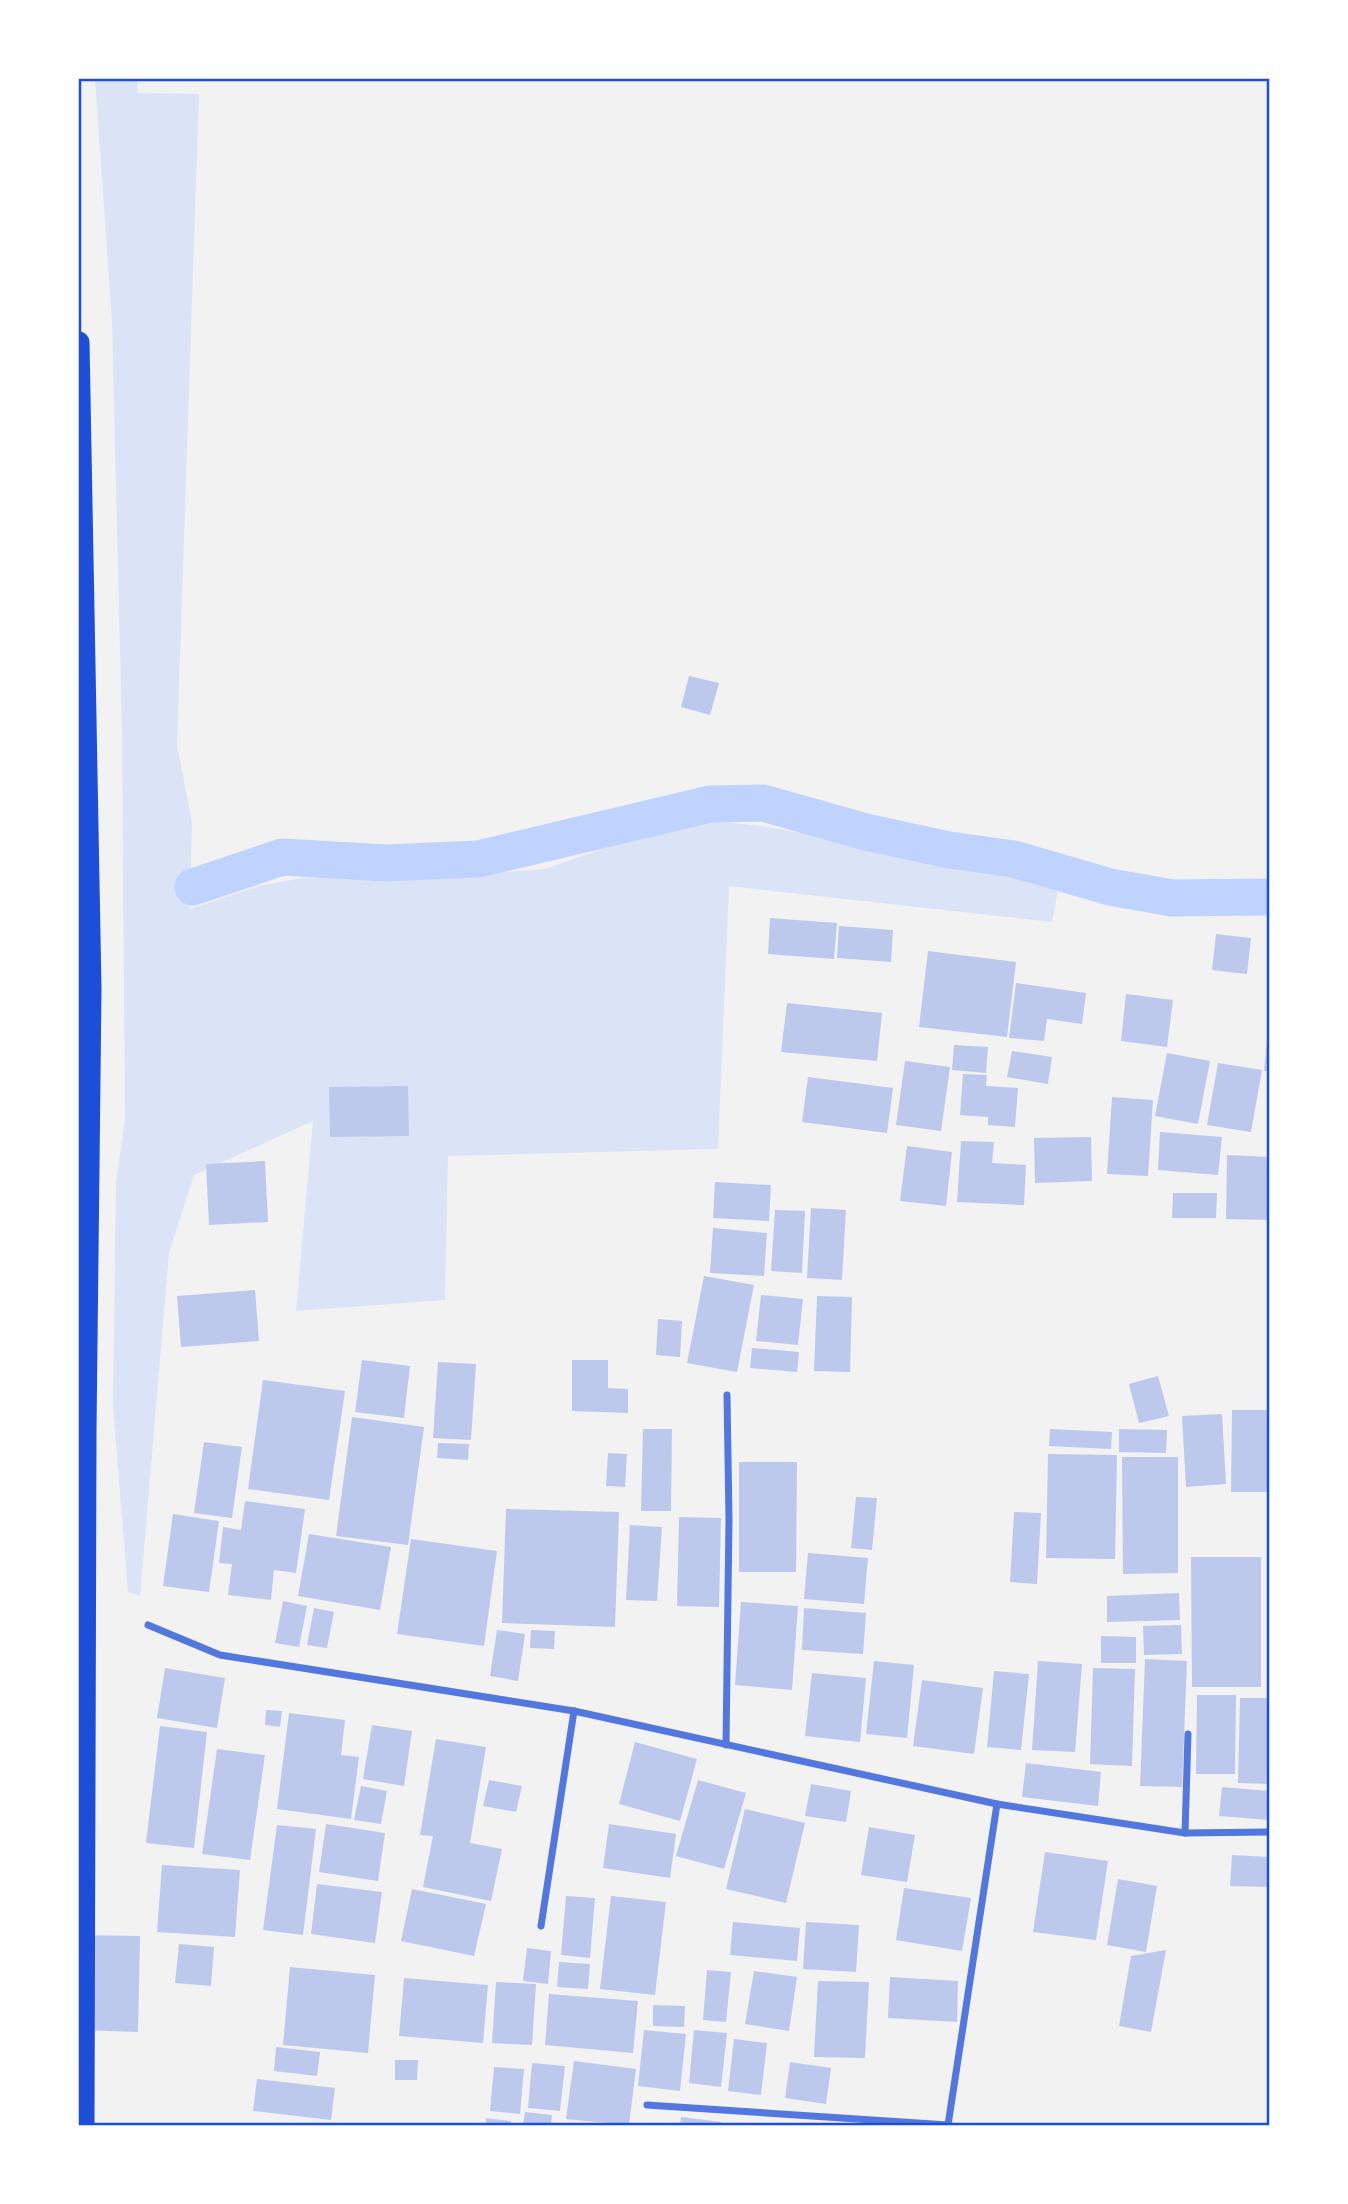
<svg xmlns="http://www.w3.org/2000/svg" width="1348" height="2204" font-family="'Times New Roman',serif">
  <rect width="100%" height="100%" fill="#f2f2f2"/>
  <!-- green -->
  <path fill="#dbe4f7" d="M 95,79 L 137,79 L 138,93 L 199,94 L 177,745 L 192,822 L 190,909 L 258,886 L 302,878 L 451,876 L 545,869 L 622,842 L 716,821 L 768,827 L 872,846 L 1059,885 L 1052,922 L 729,886 L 718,1149 L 448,1156 L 445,1300 L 296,1311 L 313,1121 L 194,1175 L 169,1253 L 140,1596 L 128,1592 L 113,1406 L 116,1183 L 125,1120 L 122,732 L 112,321 Z"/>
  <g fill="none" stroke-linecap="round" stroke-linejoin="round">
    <!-- canal -->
    <path stroke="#bfd3fe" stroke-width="37" d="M 193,887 L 282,857 L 386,863 L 478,859 L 710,804 L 763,803 L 866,832 L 949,850 L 1014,859 L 1110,887 L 1172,898 L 1269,897"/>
  </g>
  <!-- building -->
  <g fill="#bdc9ec">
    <path d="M 689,676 L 719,683 L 710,715 L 681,707 Z"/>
    <path d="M 770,918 L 837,923 L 834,959 L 768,954 Z"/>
    <path d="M 839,926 L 893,930 L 891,962 L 837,958 Z"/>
    <path d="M 1216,934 L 1251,938 L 1247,974 L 1212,970 Z"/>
    <path d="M 928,951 L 1016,962 L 1007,1037 L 919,1027 Z"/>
    <path d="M 1016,983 L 1086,993 L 1082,1024 L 1047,1019 L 1044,1041 L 1009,1038 Z"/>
    <path d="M 1126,994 L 1173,1000 L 1167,1047 L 1121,1041 Z"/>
    <path d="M 787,1003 L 882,1013 L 877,1061 L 781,1052 Z"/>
    <path d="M 1267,1040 L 1269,1040 L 1269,1071 L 1264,1071 Z"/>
    <path d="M 954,1045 L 988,1047 L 986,1073 L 952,1070 Z"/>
    <path d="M 1012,1051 L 1052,1057 L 1048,1084 L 1007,1077 Z"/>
    <path d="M 1167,1053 L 1210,1061 L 1198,1124 L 1155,1116 Z"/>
    <path d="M 905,1061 L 950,1067 L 941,1131 L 896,1125 Z"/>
    <path d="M 1218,1063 L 1262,1070 L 1251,1132 L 1207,1125 Z"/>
    <path d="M 963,1074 L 987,1075 L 986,1086 L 1018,1088 L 1015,1127 L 988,1125 L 988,1117 L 960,1115 Z"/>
    <path d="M 808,1077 L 893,1088 L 887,1133 L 802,1122 Z"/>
    <path d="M 408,1086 L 409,1136 L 330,1137 L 329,1087 Z"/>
    <path d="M 1112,1097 L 1153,1100 L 1148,1176 L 1107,1174 Z"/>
    <path d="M 1160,1132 L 1222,1137 L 1218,1175 L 1158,1170 Z"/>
    <path d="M 1091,1137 L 1092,1181 L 1035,1183 L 1034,1138 Z"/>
    <path d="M 961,1141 L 994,1142 L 992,1163 L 1026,1165 L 1024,1205 L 957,1202 Z"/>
    <path d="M 907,1146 L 952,1152 L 946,1206 L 900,1201 Z"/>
    <path d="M 1227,1155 L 1269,1157 L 1269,1220 L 1226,1219 Z"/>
    <path d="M 265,1161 L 268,1222 L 209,1225 L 206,1164 Z"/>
    <path d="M 715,1182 L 771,1185 L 769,1221 L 713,1218 Z"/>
    <path d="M 1173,1193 L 1217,1193 L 1216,1218 L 1172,1218 Z"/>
    <path d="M 811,1208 L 846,1210 L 842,1280 L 807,1278 Z"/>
    <path d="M 775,1210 L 805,1211 L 802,1273 L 771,1271 Z"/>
    <path d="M 713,1228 L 767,1233 L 764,1276 L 710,1273 Z"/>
    <path d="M 704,1276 L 754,1285 L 737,1372 L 687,1363 Z"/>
    <path d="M 255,1290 L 259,1341 L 181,1347 L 177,1296 Z"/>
    <path d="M 761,1295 L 803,1299 L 798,1345 L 756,1341 Z"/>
    <path d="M 817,1296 L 852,1297 L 850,1372 L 814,1371 Z"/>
    <path d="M 658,1319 L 682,1321 L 680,1357 L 656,1355 Z"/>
    <path d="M 752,1348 L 799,1352 L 797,1372 L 750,1368 Z"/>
    <path d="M 362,1360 L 410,1366 L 404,1418 L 355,1412 Z"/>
    <path d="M 572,1360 L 608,1360 L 608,1388 L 628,1389 L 628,1413 L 572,1411 Z"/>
    <path d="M 438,1362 L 476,1364 L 471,1440 L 433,1438 Z"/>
    <path d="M 1158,1376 L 1169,1416 L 1139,1423 L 1129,1384 Z"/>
    <path d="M 263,1380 L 345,1391 L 329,1500 L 248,1489 Z"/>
    <path d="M 1232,1410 L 1269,1410 L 1269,1492 L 1231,1492 Z"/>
    <path d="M 1222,1414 L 1226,1484 L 1186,1487 L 1182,1416 Z"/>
    <path d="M 352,1417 L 424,1427 L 408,1545 L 336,1536 Z"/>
    <path d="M 643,1429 L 672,1429 L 671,1511 L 641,1511 Z"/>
    <path d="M 1050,1429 L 1112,1432 L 1111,1449 L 1049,1446 Z"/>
    <path d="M 1119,1429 L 1167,1430 L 1166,1453 L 1119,1452 Z"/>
    <path d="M 204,1442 L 242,1447 L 232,1518 L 194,1513 Z"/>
    <path d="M 438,1443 L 469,1444 L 468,1460 L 437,1458 Z"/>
    <path d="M 608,1453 L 627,1454 L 625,1487 L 606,1486 Z"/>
    <path d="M 1048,1454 L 1117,1455 L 1115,1559 L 1046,1558 Z"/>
    <path d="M 1122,1457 L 1178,1457 L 1178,1573 L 1123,1574 Z"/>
    <path d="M 739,1462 L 797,1462 L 796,1572 L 739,1572 Z"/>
    <path d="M 856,1497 L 877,1498 L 872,1550 L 851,1548 Z"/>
    <path d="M 245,1501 L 305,1509 L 296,1573 L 274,1570 L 271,1600 L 228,1595 L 232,1564 L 219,1563 L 223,1527 L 241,1530 Z"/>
    <path d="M 506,1509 L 619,1512 L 615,1627 L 502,1623 Z"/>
    <path d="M 1014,1512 L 1041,1513 L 1037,1584 L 1010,1582 Z"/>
    <path d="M 173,1514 L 219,1521 L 209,1592 L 163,1586 Z"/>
    <path d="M 679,1517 L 721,1518 L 719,1607 L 677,1606 Z"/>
    <path d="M 630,1525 L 662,1527 L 657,1601 L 626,1600 Z"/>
    <path d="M 309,1534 L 391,1547 L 380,1610 L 298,1596 Z"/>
    <path d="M 411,1539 L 497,1551 L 484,1646 L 397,1634 Z"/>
    <path d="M 808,1553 L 868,1558 L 864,1604 L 804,1599 Z"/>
    <path d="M 1191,1557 L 1261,1557 L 1261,1687 L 1192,1687 Z"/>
    <path d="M 1179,1593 L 1180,1620 L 1107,1622 L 1107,1596 Z"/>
    <path d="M 283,1601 L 307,1606 L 299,1647 L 275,1643 Z"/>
    <path d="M 741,1602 L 798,1606 L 792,1690 L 735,1685 Z"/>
    <path d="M 314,1608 L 334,1612 L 327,1648 L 307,1645 Z"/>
    <path d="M 804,1608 L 866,1613 L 863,1654 L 802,1650 Z"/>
    <path d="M 1181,1625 L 1182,1654 L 1144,1655 L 1143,1626 Z"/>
    <path d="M 497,1630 L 525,1634 L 518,1681 L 490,1676 Z"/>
    <path d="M 531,1630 L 555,1631 L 554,1649 L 530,1648 Z"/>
    <path d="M 1101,1636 L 1136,1637 L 1136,1663 L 1101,1663 Z"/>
    <path d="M 1145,1659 L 1187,1661 L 1182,1787 L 1140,1786 Z"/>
    <path d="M 874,1661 L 914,1665 L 907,1738 L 866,1734 Z"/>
    <path d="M 1038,1661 L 1082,1664 L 1075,1752 L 1032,1750 Z"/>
    <path d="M 165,1668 L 225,1678 L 217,1728 L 157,1718 Z"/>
    <path d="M 1093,1668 L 1135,1669 L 1132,1766 L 1090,1764 Z"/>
    <path d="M 994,1671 L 1029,1674 L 1021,1750 L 987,1747 Z"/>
    <path d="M 812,1673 L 866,1678 L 860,1742 L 805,1736 Z"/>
    <path d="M 922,1680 L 983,1688 L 974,1754 L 913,1746 Z"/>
    <path d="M 1197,1695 L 1236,1695 L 1235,1774 L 1196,1774 Z"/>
    <path d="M 1240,1698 L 1269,1698 L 1269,1784 L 1238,1783 Z"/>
    <path d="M 266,1710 L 282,1711 L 280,1727 L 265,1725 Z"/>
    <path d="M 289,1713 L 345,1720 L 341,1755 L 359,1757 L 351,1819 L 277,1809 Z"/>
    <path d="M 372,1725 L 412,1731 L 404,1786 L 363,1779 Z"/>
    <path d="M 160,1726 L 207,1732 L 194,1848 L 146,1843 Z"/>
    <path d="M 436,1739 L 486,1747 L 470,1843 L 502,1849 L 491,1901 L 423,1887 L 433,1836 L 420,1835 Z"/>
    <path d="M 635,1742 L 697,1759 L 680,1821 L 619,1804 Z"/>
    <path d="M 217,1749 L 265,1755 L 250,1860 L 202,1854 Z"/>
    <path d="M 1026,1763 L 1101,1772 L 1098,1806 L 1022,1797 Z"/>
    <path d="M 489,1780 L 522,1786 L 516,1812 L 483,1806 Z"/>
    <path d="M 698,1780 L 746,1793 L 724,1869 L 676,1856 Z"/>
    <path d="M 811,1784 L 851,1791 L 846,1822 L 805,1816 Z"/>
    <path d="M 361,1786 L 387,1791 L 381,1824 L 354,1820 Z"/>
    <path d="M 1222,1787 L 1269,1791 L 1269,1820 L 1219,1816 Z"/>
    <path d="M 745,1809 L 805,1823 L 786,1903 L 726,1889 Z"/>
    <path d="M 326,1824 L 385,1833 L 378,1881 L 319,1872 Z"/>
    <path d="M 609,1824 L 676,1834 L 670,1878 L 603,1868 Z"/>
    <path d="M 277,1825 L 316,1829 L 303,1935 L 263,1930 Z"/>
    <path d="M 869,1827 L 915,1835 L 907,1882 L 861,1875 Z"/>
    <path d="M 1045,1852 L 1108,1861 L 1096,1940 L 1033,1932 Z"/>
    <path d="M 1232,1855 L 1269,1857 L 1269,1887 L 1230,1886 Z"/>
    <path d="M 162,1865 L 240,1870 L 235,1937 L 157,1932 Z"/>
    <path d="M 1118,1879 L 1157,1886 L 1146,1952 L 1107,1945 Z"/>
    <path d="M 317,1884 L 382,1892 L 375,1943 L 311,1934 Z"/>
    <path d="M 904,1888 L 971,1898 L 962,1951 L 896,1940 Z"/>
    <path d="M 412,1889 L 486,1904 L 474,1956 L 401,1941 Z"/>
    <path d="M 566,1896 L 595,1898 L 590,1958 L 561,1955 Z"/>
    <path d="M 611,1896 L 666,1902 L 655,1995 L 600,1989 Z"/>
    <path d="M 733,1922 L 800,1928 L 797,1961 L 730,1955 Z"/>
    <path d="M 806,1922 L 859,1925 L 856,1972 L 803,1969 Z"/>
    <path d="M 79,1935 L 140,1936 L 138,2032 L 79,2030 Z"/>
    <path d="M 179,1944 L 214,1947 L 211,1986 L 175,1983 Z"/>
    <path d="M 527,1948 L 551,1951 L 548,1984 L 523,1981 Z"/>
    <path d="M 1166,1950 L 1151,2032 L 1119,2026 L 1131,1956 Z"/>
    <path d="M 559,1962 L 590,1964 L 588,1989 L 557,1987 Z"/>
    <path d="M 290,1967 L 375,1975 L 368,2053 L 283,2045 Z"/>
    <path d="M 707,1970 L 731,1972 L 726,2022 L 703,2020 Z"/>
    <path d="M 754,1971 L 797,1977 L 789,2031 L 745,2024 Z"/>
    <path d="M 890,1977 L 958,1981 L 957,2022 L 888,2018 Z"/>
    <path d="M 404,1978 L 488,1985 L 483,2043 L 399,2036 Z"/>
    <path d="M 818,1981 L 869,1982 L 865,2058 L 814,2057 Z"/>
    <path d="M 496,1982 L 536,1984 L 532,2045 L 492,2043 Z"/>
    <path d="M 549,1994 L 638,2001 L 633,2053 L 545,2045 Z"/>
    <path d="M 653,2005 L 685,2006 L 684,2027 L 653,2026 Z"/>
    <path d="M 644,2030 L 686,2034 L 680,2091 L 638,2086 Z"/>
    <path d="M 694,2030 L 727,2033 L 721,2087 L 689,2083 Z"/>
    <path d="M 734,2039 L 767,2043 L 761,2095 L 728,2091 Z"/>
    <path d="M 276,2047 L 320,2052 L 317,2076 L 274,2071 Z"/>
    <path d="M 395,2060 L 418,2060 L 417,2080 L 395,2080 Z"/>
    <path d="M 574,2061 L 636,2069 L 629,2125 L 566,2119 Z"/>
    <path d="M 790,2062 L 831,2068 L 826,2104 L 785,2098 Z"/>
    <path d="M 532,2063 L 565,2066 L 560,2111 L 528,2108 Z"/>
    <path d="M 494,2067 L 524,2069 L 520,2114 L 490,2111 Z"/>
    <path d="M 257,2079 L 335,2088 L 331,2120 L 253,2111 Z"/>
    <path d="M 525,2112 L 552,2115 L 551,2125 L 523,2125 Z"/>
    <path d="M 681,2117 L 721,2122 L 721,2125 L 680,2125 Z"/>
    <path d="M 486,2118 L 511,2121 L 510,2125 L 486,2125 Z"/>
  </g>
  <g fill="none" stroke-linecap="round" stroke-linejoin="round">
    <!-- minor -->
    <g stroke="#5277de" stroke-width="7">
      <path d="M 148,1625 L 220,1655 L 574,1711 L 997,1804 L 1185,1833 L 1269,1832"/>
      <path d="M 726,1745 L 729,1519 L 727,1395"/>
      <path d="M 1185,1833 L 1188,1734"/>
      <path d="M 541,1926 L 574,1711"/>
      <path d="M 647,2105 L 948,2125"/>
      <path d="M 948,2125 L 997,1804"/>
    </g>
    <!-- motorway -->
    <path stroke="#1d4ed8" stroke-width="21" d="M 79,342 L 91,989 L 86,1432 L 84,2125"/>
  </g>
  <!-- border -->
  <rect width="1348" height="2204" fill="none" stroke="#ffffff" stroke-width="161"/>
  <rect x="80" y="80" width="1188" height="2044" fill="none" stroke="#1d4ed8" stroke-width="2.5"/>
</svg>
